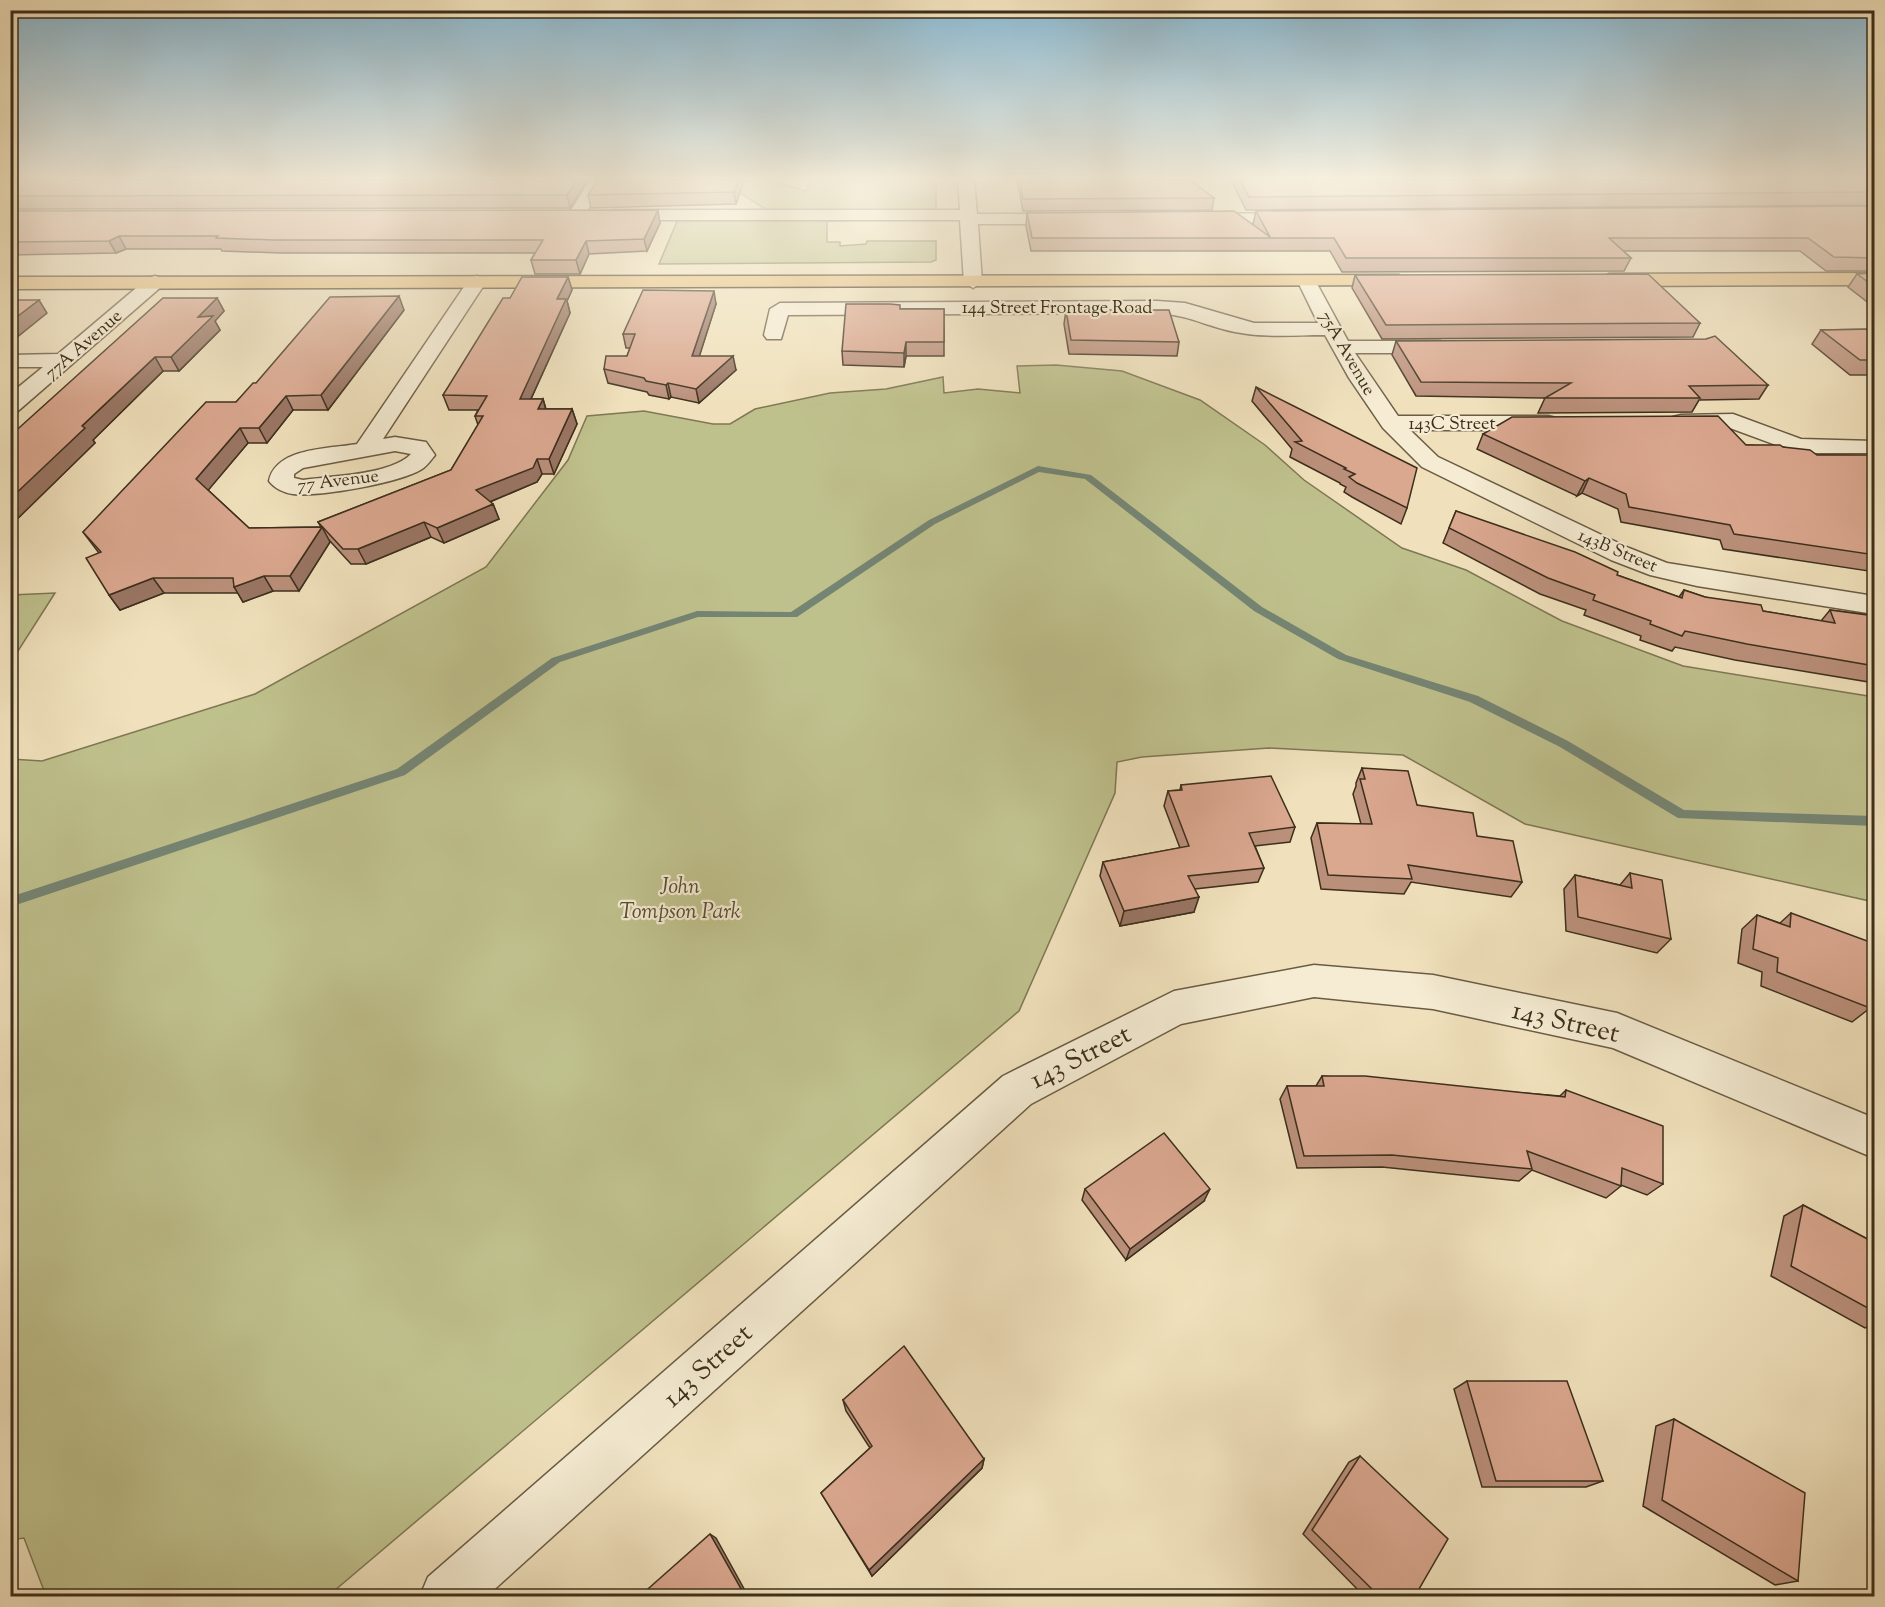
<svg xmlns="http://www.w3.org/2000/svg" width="1885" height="1607" font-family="'Sorts Mill Goudy',serif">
  <rect width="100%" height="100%" fill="#f0e1bc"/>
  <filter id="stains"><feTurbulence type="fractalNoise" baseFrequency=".00333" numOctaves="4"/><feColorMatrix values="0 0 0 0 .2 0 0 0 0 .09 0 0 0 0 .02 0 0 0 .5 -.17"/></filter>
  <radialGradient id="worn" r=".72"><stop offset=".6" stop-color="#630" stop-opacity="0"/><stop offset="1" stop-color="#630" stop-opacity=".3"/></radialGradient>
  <!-- green -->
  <g fill="#bfc18d" stroke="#7e7854" stroke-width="1.5">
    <path d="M 720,180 L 766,180 L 806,191 L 809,180 L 936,180 L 936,218 L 827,221 L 827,242 L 840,242 L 840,246 L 866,244 L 867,241 L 936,241 L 936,260 L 931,262 L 659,264 L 678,219 L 770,212 Z"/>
    <path d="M 1056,365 L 1122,371 L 1200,400 L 1265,445 L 1304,480 L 1402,548 L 1466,570 L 1562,621 L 1683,666 L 1874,697 L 1874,902 L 1525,824 L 1403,755 L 1269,748 L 1142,757 L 1117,762 L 1115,793 L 1019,1011 L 328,1596 L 46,1596 L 24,1538 L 10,1540 L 11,759 L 42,761 L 255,694 L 486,567 L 568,460 L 587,416 L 644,411 L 713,424 L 730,424 L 755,409 L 830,393 L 886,389 L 943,377 L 944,393 L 978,389 L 1020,393 L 1017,366 Z"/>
    <path d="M 55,593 L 11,662 L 11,595 Z"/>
  </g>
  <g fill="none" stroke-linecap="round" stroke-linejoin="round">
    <!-- stream -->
    <path fill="#758574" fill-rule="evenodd" d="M 1038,466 L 1091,475 L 1262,607 L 1346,655 L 1478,696 L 1568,741 L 1684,810 L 1874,816 L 1874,826 L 1678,818 L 1560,747 L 1470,702 L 1338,659 L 1254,611 L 1085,479 L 1039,472 L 935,524 L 797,617 L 698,617 L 560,662 L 405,775 L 10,907 L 10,897 L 397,769 L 552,658 L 697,611 L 791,612 L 929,520 Z"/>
    <!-- minor casing -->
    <g stroke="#6a5c44" stroke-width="3">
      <g id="minor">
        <path d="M 590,180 L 606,180 L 582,219 L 570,219 L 568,215 Z"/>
        <path d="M 958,180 L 974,180 L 977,214 L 1072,214 L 1080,219 L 1072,224 L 978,224 L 982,282 L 973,288 L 964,282 L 960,220 L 613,220 L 605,215 L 613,210 L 960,210 Z"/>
        <path d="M 1300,213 L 1308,218 L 1306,222 L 1198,224 L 1190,219 L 1198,214 Z"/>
        <path d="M 155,276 L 162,278 L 164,282 L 162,286 L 18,411 L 10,412 L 10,394 L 43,367 L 10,367 L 10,355 L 58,354 L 148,278 Z"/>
        <path d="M 477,276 L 486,282 L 383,439 L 395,437 L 426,442 L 435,455 C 431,460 427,466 422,469 C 400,483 319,497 293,494 C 284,493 274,488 269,481 C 276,447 329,449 357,444 L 470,278 ZM 395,451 L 411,454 C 391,475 331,476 303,480 L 294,478 L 294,474 L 303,468 Z"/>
        <path d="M 1307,276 L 1316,282 L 1348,341 L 1440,341 L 1447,343 L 1450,347 L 1447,351 L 1440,353 L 1355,353 L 1398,416 L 1548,416 L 1556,418 L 1559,423 L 1556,428 L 1548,430 L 1410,430 L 1438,457 L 1629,548 L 1667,563 L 1874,596 L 1874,614 L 1697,586 L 1650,575 L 1611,560 L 1422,467 L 1383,428 L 1349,378 L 1325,335 C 1295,335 1264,338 1235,332 C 1206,326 1188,315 1157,313 L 788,315 L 781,339 L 767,339 L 764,335 L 770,309 L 780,303 L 1157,301 L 1185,303 L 1254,323 L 1318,323 L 1298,282 Z"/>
        <path d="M 1733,414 L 1801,439 L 1874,441 L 1874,453 L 1798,453 L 1730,428 L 1681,429 L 1673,427 L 1670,422 L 1673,417 L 1681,415 Z"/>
        <path d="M 1314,965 L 1433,975 L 1617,1013 L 1874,1118 L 1874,1158 L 1613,1048 L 1433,1009 L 1314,997 L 1181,1024 L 1031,1104 L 487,1596 L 420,1596 L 428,1577 L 1003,1076 L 1174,991 Z"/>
      </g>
    </g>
    <!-- major casing -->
    <g stroke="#3d2f1c" stroke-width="3">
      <g id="major">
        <path d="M 1874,273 L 1874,285 L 1609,286 L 1600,280 L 1609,274 Z"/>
        <path d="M 1399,275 L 1408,281 L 1406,285 L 10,289 L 10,277 Z"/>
      </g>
    </g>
    <!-- minor -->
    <use href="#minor" fill="#f5ecd3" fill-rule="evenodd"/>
    <!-- major -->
    <use href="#major" fill="#e8c07e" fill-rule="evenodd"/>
  </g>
  <!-- wall -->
  <g fill="#bb907b" stroke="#3d2f1c" stroke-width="1.5">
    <path d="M 10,180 L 588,180 L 570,208 L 10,209 Z"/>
    <path d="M 598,180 L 744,180 L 736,204 L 591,208 L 588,195 Z"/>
    <path d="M 1017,180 L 1190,180 L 1214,198 L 1212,210 L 1023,211 Z"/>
    <path d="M 1231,180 L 1875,180 L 1875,271 L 1826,271 L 1800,251 L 1623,251 L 1631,258 L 1624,271 L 1342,272 L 1330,251 L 1031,251 L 1026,226 L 1027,213 L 1254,226 L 1253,224 L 1256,211 L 1874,206 L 1874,205 L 1246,210 Z"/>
    <path d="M 10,211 L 660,223 L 647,251 L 589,254 L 580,274 L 535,274 L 531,260 L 535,253 L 280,253 L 222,251 L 221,249 L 126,249 L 116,253 L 10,255 Z"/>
    <path d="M 1875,273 L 1875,308 L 1848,287 L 1857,274 Z"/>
    <path d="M 1355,275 L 1700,323 L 1693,337 L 1382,339 L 1352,288 Z"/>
    <path d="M 568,277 L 572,290 L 567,301 L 570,313 L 531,399 L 543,399 L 546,409 L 572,409 L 577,424 L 554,474 L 542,474 L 537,482 L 490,502 L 493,504 L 499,519 L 444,543 L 431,537 L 366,564 L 351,564 L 329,540 L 330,542 L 299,591 L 273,591 L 243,602 L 238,593 L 164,593 L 120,610 L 109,595 L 99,553 L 83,532 L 236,402 L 256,383 L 404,310 L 328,410 L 293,410 L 267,443 L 248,443 L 208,490 L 249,528 L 321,527 L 318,522 L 451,470 L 478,425 L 475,416 L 478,410 L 449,410 L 443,395 L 510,298 Z"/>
    <path d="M 217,298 L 224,311 L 215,321 L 220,330 L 179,371 L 163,371 L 93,440 L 95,443 L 10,526 L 10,436 Z"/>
    <path d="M 716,304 L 699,356 L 736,370 L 699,403 L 671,397 L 669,399 L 649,395 L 647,392 L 608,383 L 604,369 L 627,356 L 630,348 L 626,348 L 623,334 Z"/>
    <path d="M 900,309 L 944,309 L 944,356 L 906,356 L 904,367 L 843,365 L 842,351 Z"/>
    <path d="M 1066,310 L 1179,342 L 1177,356 L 1069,354 L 1064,324 Z"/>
    <path d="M 1875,329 L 1875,375 L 1850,375 L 1812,344 L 1821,330 Z"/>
    <path d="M 1396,341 L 1768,385 L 1759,399 L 1699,400 L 1692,412 L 1538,413 L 1545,398 L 1546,398 L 1416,396 L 1392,355 Z"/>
    <path d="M 1256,387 L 1407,508 L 1401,524 L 1352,497 L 1344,492 L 1346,487 L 1340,484 L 1340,483 L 1290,457 L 1292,449 L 1252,401 Z"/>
    <path d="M 1483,434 L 1746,445 L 1783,447 L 1817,455 L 1875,456 L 1875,572 L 1723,549 L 1720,540 L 1621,522 L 1618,509 L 1582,493 L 1577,496 L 1477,449 Z"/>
    <path d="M 1456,511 L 1617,575 L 1679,597 L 1684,590 L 1705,597 L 1763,611 L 1821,621 L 1830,610 L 1875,616 L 1875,683 L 1735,660 L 1675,647 L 1672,651 L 1640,640 L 1641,636 L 1584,615 L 1586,610 L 1540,594 L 1443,543 Z"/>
    <path d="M 1362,768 L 1417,805 L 1477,836 L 1522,882 L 1511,897 L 1411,882 L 1404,894 L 1321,889 L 1311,838 L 1317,823 L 1361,824 L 1353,794 L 1356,786 L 1356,783 Z"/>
    <path d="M 1181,785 L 1295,827 L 1290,842 L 1255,846 L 1264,868 L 1258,882 L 1195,889 L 1194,912 L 1120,926 L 1100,876 L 1103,862 L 1180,848 L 1164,806 L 1168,791 L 1180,790 Z"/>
    <path d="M 1630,873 L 1671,939 L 1657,953 L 1566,931 L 1564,889 L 1575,875 L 1620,885 Z"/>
    <path d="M 1791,913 L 1870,1008 L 1852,1022 L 1761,986 L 1762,972 L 1738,963 L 1742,929 L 1757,915 L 1780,923 Z"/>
    <path d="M 1322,1076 L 1560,1096 L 1566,1090 L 1663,1184 L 1647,1195 L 1621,1185 L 1621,1186 L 1606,1198 L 1532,1170 L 1519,1181 L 1382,1167 L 1297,1168 L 1280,1099 L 1287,1086 L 1316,1086 Z"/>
    <path d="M 1085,1189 L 1204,1201 L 1126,1260 L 1082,1200 Z"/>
    <path d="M 1803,1205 L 1875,1243 L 1875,1324 L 1865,1328 L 1771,1276 L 1784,1216 Z"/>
    <path d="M 1467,1381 L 1603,1481 L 1586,1487 L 1482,1487 L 1454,1389 Z"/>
    <path d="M 843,1400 L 984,1459 L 982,1468 L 872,1576 L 821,1493 L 870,1448 L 846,1411 Z"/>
    <path d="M 1674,1419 L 1798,1581 L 1775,1585 L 1643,1506 L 1656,1426 Z"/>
    <path d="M 1360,1456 L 1415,1596 L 1364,1596 L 1303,1534 L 1349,1462 Z"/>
  </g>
  <!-- shaded-wall -->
  <g fill="#997564" stroke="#3d2f1c" stroke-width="1.5">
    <path d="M 577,180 L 588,180 L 570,208 L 567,195 Z"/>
    <path d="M 739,180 L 744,180 L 736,204 L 734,192 Z"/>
    <path d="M 658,210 L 660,223 L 647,251 L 644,239 Z"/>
    <path d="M 119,236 L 126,249 L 116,253 L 109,241 Z"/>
    <path d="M 586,241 L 589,254 L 580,274 L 576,260 Z"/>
    <path d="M 568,277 L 572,290 L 567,301 L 570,313 L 524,414 L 520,399 L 557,299 Z"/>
    <path d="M 714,291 L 716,304 L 695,370 L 692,356 Z"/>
    <path d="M 399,296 L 404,310 L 328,410 L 321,395 Z"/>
    <path d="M 217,298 L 224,311 L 215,321 L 220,330 L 179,371 L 171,357 L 198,317 Z"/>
    <path d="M 39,300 L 47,313 L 10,343 L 10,322 Z"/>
    <path d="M 906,342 L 906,356 L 904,367 L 904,353 Z"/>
    <path d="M 733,356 L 736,370 L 699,403 L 696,389 Z"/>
    <path d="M 155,357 L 163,371 L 93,440 L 95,443 L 10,526 L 10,499 L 82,426 Z"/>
    <path d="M 668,383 L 671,397 L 669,399 L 666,385 Z"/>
    <path d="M 286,396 L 293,410 L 267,443 L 259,428 Z"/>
    <path d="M 543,399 L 547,414 L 538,409 Z"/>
    <path d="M 572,409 L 577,424 L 554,474 L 549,459 Z"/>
    <path d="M 240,428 L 248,443 L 205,494 L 196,479 Z"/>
    <path d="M 537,459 L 542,474 L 537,482 L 482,505 L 476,490 Z"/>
    <path d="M 1589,478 L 1582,493 L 1577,496 L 1585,481 Z"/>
    <path d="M 493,504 L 499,519 L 444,543 L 437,528 Z"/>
    <path d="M 424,522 L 431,537 L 366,564 L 358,549 Z"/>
    <path d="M 322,527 L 330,542 L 299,591 L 290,576 Z"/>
    <path d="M 264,576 L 273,591 L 243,602 L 234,587 Z"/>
    <path d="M 153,578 L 164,593 L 120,610 L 109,595 Z"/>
    <path d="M 1199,897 L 1194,912 L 1120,926 L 1124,911 Z"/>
    <path d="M 1210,1189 L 1204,1201 L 1126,1260 L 1130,1249 Z"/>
    <path d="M 984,1459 L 982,1468 L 872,1576 L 869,1570 Z"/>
    <path d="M 710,1534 L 716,1538 L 748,1596 L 745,1596 Z"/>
  </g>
  <!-- building -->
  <g fill="#daa78f" stroke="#3d2f1c" stroke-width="1.5">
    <path d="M 10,180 L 577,180 L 567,195 L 10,196 Z"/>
    <path d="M 598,180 L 739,180 L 734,192 L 588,195 Z"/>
    <path d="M 1020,180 L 1190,180 L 1214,198 L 1023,199 Z"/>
    <path d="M 1240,180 L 1875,180 L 1875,192 L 1249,197 Z"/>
    <path d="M 1875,206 L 1875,258 L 1834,257 L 1808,238 L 1609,238 L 1631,258 L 1346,258 L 1334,238 L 1032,238 L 1027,213 L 1234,211 L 1270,237 L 1256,211 Z"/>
    <path d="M 658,210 L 644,239 L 586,241 L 576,260 L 531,260 L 543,240 L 274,240 L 216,238 L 218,236 L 119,236 L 109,241 L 10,242 L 10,211 Z"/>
    <path d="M 1875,273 L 1875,287 L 1857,274 Z"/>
    <path d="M 1648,274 L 1700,323 L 1386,325 L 1355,275 Z"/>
    <path d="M 522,277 L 568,277 L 557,299 L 566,299 L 520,399 L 543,399 L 538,409 L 572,409 L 549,459 L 537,459 L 533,468 L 476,490 L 493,504 L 437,528 L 424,522 L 358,549 L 343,549 L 318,522 L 451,470 L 483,416 L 475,416 L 487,396 L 443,395 L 503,298 L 510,298 Z"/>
    <path d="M 643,290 L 714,291 L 692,356 L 733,356 L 696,389 L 668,383 L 666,385 L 646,381 L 644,378 L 604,369 L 606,356 L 627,356 L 635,334 L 623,334 Z"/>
    <path d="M 399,296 L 321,395 L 286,396 L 259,428 L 240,428 L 196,479 L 249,528 L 322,527 L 290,576 L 264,576 L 234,587 L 233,578 L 153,578 L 109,595 L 86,558 L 101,552 L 83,532 L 206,402 L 236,402 L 253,383 L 256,383 L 330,297 Z"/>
    <path d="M 163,298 L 217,298 L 198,317 L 213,316 L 171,357 L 155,357 L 82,426 L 85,428 L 10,499 L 10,436 Z"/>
    <path d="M 10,300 L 39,300 L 10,322 Z"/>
    <path d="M 846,304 L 890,304 L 900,305 L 900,309 L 944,309 L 944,342 L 906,342 L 904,353 L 842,351 Z"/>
    <path d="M 1066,310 L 1169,310 L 1179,342 L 1071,340 Z"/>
    <path d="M 1875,329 L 1875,360 L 1860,360 L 1821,330 Z"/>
    <path d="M 1715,336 L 1768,385 L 1689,386 L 1700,398 L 1545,398 L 1571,383 L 1421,382 L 1396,341 L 1706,339 Z"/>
    <path d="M 1256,387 L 1417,468 L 1407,508 L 1357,483 L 1349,477 L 1355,474 L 1344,469 L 1346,468 L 1295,442 L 1302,441 Z"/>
    <path d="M 1718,416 L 1746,445 L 1780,445 L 1783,447 L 1810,450 L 1817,455 L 1874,455 L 1875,456 L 1875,555 L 1734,534 L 1730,525 L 1629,507 L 1626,494 L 1589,478 L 1585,481 L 1483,434 L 1512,417 Z"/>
    <path d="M 1456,511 L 1575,552 L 1618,572 L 1617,575 L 1682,598 L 1684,590 L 1705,597 L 1761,605 L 1763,611 L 1835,623 L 1830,610 L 1875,616 L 1875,666 L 1747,644 L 1685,631 L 1682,636 L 1650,624 L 1651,621 L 1593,600 L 1595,595 L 1548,578 L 1449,528 Z"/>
    <path d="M 1362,768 L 1408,771 L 1417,805 L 1473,813 L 1477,836 L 1513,841 L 1522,882 L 1408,865 L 1412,879 L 1328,875 L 1317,823 L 1372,824 L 1360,779 L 1365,779 Z"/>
    <path d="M 1271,776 L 1295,827 L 1249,833 L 1264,868 L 1188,876 L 1199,897 L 1124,911 L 1103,862 L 1189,846 L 1168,791 L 1182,790 L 1181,785 Z"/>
    <path d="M 1630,873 L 1662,880 L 1671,939 L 1578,917 L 1575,875 L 1632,888 Z"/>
    <path d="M 1791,913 L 1870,942 L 1870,1008 L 1777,972 L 1778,958 L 1753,949 L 1757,915 L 1790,927 Z"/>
    <path d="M 1322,1076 L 1365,1076 L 1565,1097 L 1566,1090 L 1663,1126 L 1663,1184 L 1622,1168 L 1621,1186 L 1527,1151 L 1532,1169 L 1392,1155 L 1304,1156 L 1287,1086 L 1324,1086 Z"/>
    <path d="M 1164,1133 L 1210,1189 L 1130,1249 L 1085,1189 Z"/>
    <path d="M 1803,1205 L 1875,1243 L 1875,1312 L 1791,1266 Z"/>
    <path d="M 904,1346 L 984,1459 L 869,1570 L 821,1493 L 872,1446 L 843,1400 Z"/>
    <path d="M 1467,1381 L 1567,1381 L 1603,1481 L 1496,1481 Z"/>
    <path d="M 1674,1419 L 1805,1493 L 1798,1581 L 1662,1500 Z"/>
    <path d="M 1360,1456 L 1448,1539 L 1415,1596 L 1379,1596 L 1312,1530 Z"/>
    <path d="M 710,1534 L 745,1596 L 640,1596 Z"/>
  </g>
  <!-- sky -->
  <linearGradient id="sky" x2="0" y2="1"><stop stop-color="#89b8d1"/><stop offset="0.44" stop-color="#f8f2e1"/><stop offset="1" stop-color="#f8f2e1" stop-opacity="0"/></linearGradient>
  <rect width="1885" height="405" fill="url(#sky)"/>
  <g text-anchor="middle" stroke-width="4.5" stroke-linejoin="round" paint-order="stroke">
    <!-- far-street labels -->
    <g font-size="18" fill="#3d2f1c" stroke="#f5ecd3">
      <text x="1057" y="313">144 Street Frontage Road</text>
      <text transform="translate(83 344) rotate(-41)" y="6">77A Avenue</text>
      <text transform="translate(1348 353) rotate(60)" y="6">75A Avenue</text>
      <text x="1452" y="429">143C Street</text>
      <text transform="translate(338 480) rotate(-7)" y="6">77 Avenue</text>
      <text transform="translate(1618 550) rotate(23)" y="6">143B Street</text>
    </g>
    <!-- park labels -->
    <g font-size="22" font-style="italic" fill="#574c33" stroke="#f5ecd3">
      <text x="680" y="893">John<tspan x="680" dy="25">Tompson Park</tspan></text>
    </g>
    <!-- near-street labels -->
    <g font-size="27" fill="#3d2f1c" stroke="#f5ecd3">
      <text transform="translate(1566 1021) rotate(13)" y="9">143 Street</text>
      <text transform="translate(1080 1056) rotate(-27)" y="9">143 Street</text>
      <text transform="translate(707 1365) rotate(-42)" y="9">143 Street</text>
    </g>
  </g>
  <!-- margin -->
  <rect width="1885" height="1607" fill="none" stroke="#f0e1bc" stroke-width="36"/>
  <rect x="12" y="12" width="1861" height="1583" fill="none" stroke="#3d2f1c" stroke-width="3"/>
  <rect x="18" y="18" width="1849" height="1571" fill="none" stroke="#3d2f1c" stroke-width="1.5"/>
  <rect width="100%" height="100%" filter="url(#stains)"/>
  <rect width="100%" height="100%" fill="url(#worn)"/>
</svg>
